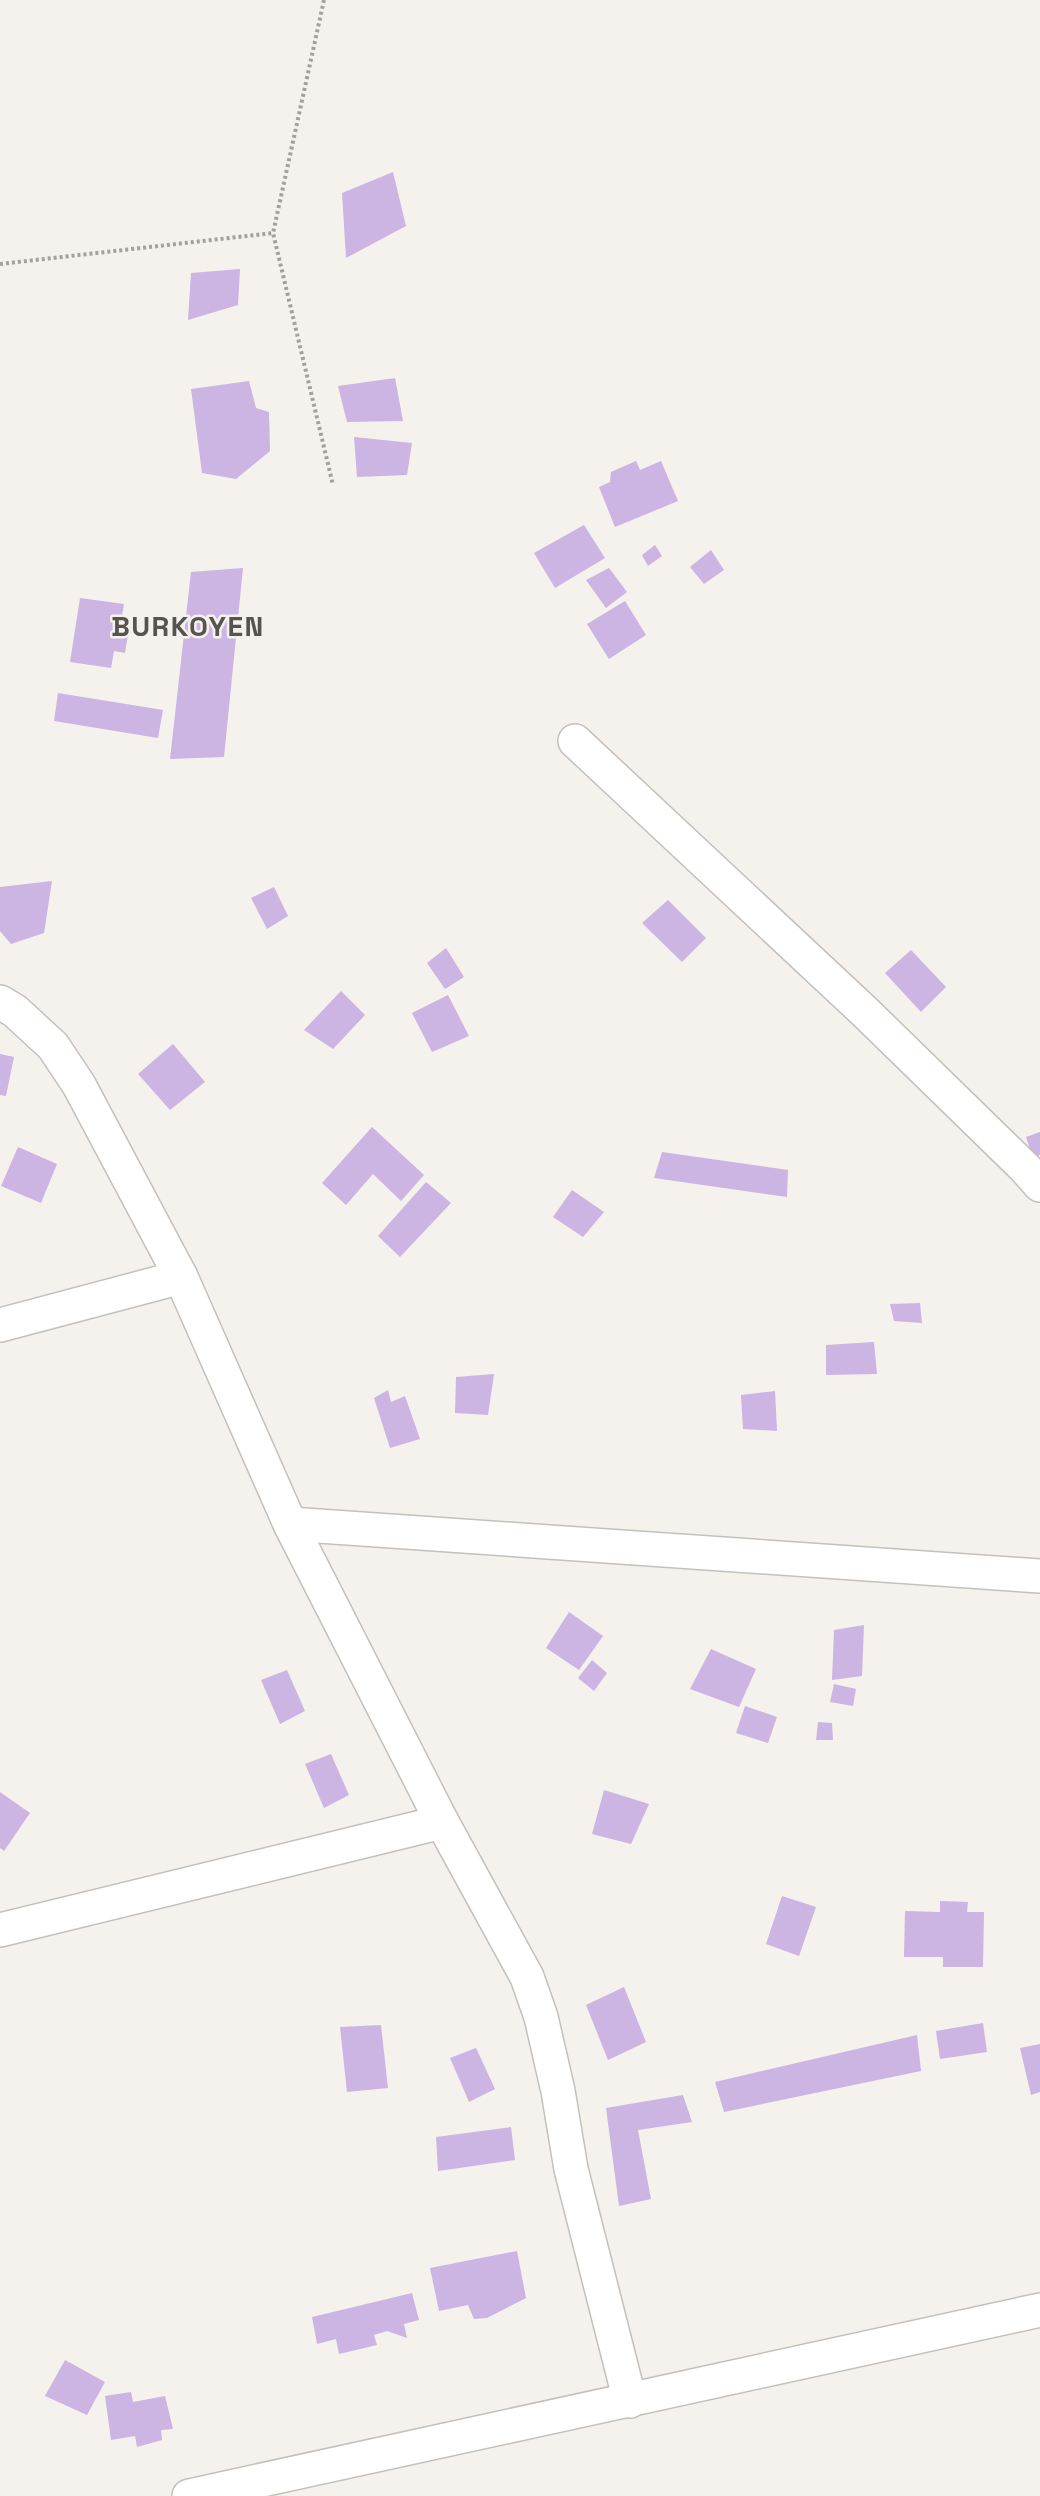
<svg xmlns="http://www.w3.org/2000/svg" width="1040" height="2496" font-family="'Space Grotesk',sans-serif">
  <rect width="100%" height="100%" fill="#f5f1ec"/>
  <!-- building -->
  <g fill="#ccb4e3">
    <path d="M 393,172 L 406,226 L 346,258 L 342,193 Z"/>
    <path d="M 240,269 L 238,305 L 188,320 L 191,273 Z"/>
    <path d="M 395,378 L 403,421 L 347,422 L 338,386 Z"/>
    <path d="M 249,381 L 256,408 L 269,412 L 270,451 L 236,479 L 202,473 L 191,389 Z"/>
    <path d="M 354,437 L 412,443 L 407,475 L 357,477 Z"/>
    <path d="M 636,461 L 640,470 L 661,461 L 678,501 L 615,527 L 599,487 L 610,482 L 611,472 Z"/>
    <path d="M 584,525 L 605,558 L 555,588 L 534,553 Z"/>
    <path d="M 655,545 L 662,556 L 648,566 L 642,555 Z"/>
    <path d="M 711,550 L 724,570 L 704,584 L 690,567 Z"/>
    <path d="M 243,568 L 224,757 L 170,759 L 191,572 Z"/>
    <path d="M 609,568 L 627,592 L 606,608 L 586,580 Z"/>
    <path d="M 80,598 L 124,604 L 121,622 L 130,623 L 125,653 L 114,651 L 111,668 L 70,662 Z"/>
    <path d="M 625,601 L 646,635 L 609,659 L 587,624 Z"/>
    <path d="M 58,693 L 163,710 L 158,738 L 54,721 Z"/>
    <path d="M 52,881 L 44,933 L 11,944 L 0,931 L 0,887 Z"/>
    <path d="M 274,887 L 288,916 L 267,929 L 251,898 Z"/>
    <path d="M 668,900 L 706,938 L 682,962 L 642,923 Z"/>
    <path d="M 446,948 L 464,977 L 445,989 L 427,963 Z"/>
    <path d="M 911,950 L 946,987 L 921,1012 L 885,973 Z"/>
    <path d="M 341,991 L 365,1015 L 333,1049 L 304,1030 Z"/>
    <path d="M 448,995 L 469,1036 L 432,1052 L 412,1013 Z"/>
    <path d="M 173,1044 L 205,1082 L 170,1110 L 138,1074 Z"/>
    <path d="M 0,1054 L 14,1057 L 6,1096 L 0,1095 Z"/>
    <path d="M 372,1127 L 424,1175 L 401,1201 L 373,1174 L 346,1205 L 322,1183 Z"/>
    <path d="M 1040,1132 L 1040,1155 L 1033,1158 L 1026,1137 Z"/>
    <path d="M 18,1147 L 57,1164 L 41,1203 L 1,1186 Z"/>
    <path d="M 662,1152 L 788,1170 L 787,1197 L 654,1178 Z"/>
    <path d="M 426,1182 L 451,1203 L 400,1257 L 378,1236 Z"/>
    <path d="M 572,1190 L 604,1212 L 583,1237 L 553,1217 Z"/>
    <path d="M 920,1303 L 922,1323 L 894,1321 L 890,1304 Z"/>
    <path d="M 874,1342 L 877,1374 L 826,1375 L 826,1345 Z"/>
    <path d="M 494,1374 L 488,1415 L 455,1413 L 456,1377 Z"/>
    <path d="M 388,1390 L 391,1402 L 405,1396 L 420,1439 L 390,1448 L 374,1398 Z"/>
    <path d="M 775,1391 L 777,1431 L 743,1429 L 741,1395 Z"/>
    <path d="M 569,1612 L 603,1636 L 579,1670 L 546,1648 Z"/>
    <path d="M 864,1625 L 862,1676 L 832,1680 L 834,1630 Z"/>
    <path d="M 711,1649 L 756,1669 L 739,1707 L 690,1689 Z"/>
    <path d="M 592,1660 L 607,1673 L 594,1691 L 578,1678 Z"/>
    <path d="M 287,1670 L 305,1711 L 280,1724 L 261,1680 Z"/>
    <path d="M 834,1684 L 856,1689 L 853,1706 L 830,1702 Z"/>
    <path d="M 745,1706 L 777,1717 L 768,1743 L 736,1733 Z"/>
    <path d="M 818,1722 L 832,1723 L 833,1740 L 816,1740 Z"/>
    <path d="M 331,1754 L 349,1795 L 324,1808 L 305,1764 Z"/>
    <path d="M 604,1790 L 649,1804 L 631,1844 L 592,1834 Z"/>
    <path d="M 0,1792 L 30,1813 L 4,1851 L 0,1848 Z"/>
    <path d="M 782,1896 L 816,1907 L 799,1956 L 766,1944 Z"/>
    <path d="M 940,1901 L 968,1902 L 967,1912 L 984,1912 L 983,1967 L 943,1967 L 943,1957 L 904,1957 L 905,1911 L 940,1912 Z"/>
    <path d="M 624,1987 L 646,2042 L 608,2060 L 586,2005 Z"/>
    <path d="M 983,2023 L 987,2052 L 940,2059 L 936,2031 Z"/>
    <path d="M 381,2025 L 388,2088 L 347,2092 L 340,2027 Z"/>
    <path d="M 917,2035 L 921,2071 L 724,2112 L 715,2082 Z"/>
    <path d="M 1040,2044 L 1040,2092 L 1031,2095 L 1020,2048 Z"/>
    <path d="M 476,2048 L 495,2089 L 469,2102 L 450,2058 Z"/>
    <path d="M 683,2095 L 692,2122 L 638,2130 L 651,2199 L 619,2206 L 606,2108 Z"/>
    <path d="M 511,2127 L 515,2160 L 438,2171 L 436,2137 Z"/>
    <path d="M 517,2251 L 526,2298 L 487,2318 L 474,2319 L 468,2305 L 439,2311 L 430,2268 Z"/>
    <path d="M 412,2293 L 419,2320 L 404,2324 L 407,2338 L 387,2331 L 374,2335 L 377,2345 L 339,2354 L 336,2339 L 317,2344 L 312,2317 Z"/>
    <path d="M 65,2360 L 105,2382 L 87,2415 L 45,2396 Z"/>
    <path d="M 131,2392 L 133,2402 L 165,2396 L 173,2429 L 161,2430 L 162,2440 L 137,2447 L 135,2436 L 111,2440 L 105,2396 Z"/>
  </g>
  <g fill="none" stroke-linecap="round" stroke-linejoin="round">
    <!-- minor casing -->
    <g stroke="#c4c0bc" stroke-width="36">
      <g id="minor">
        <path d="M 575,741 L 865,1012 L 1025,1168 L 1040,1185"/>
        <path d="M 0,1002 L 15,1011 L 53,1046 L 79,1085 L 181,1277 L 290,1524 L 442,1822 L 527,1977 L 541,2017 L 558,2091 L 571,2169 L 630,2401"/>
        <path d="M 0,1325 L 181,1277"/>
        <path d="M 290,1524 L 1040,1576"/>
        <path d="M 0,1930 L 442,1822"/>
        <path d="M 189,2496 L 1040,2310"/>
      </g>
    </g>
    <!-- path -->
    <g stroke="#a4a19d" stroke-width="4" stroke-dasharray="3 3" stroke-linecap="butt">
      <path d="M 324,0 L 273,233 L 333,485"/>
      <path d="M 0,264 L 273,233"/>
    </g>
    <!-- minor -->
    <use href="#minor" stroke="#fff" stroke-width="33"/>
  </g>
  <g text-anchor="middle" stroke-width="5" stroke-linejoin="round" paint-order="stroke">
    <!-- district labels -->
    <g font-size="28" font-weight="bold" letter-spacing="1.5" fill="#575450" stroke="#f5f1ec">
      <text x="188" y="636">BURKOYEN</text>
    </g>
  </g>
</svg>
